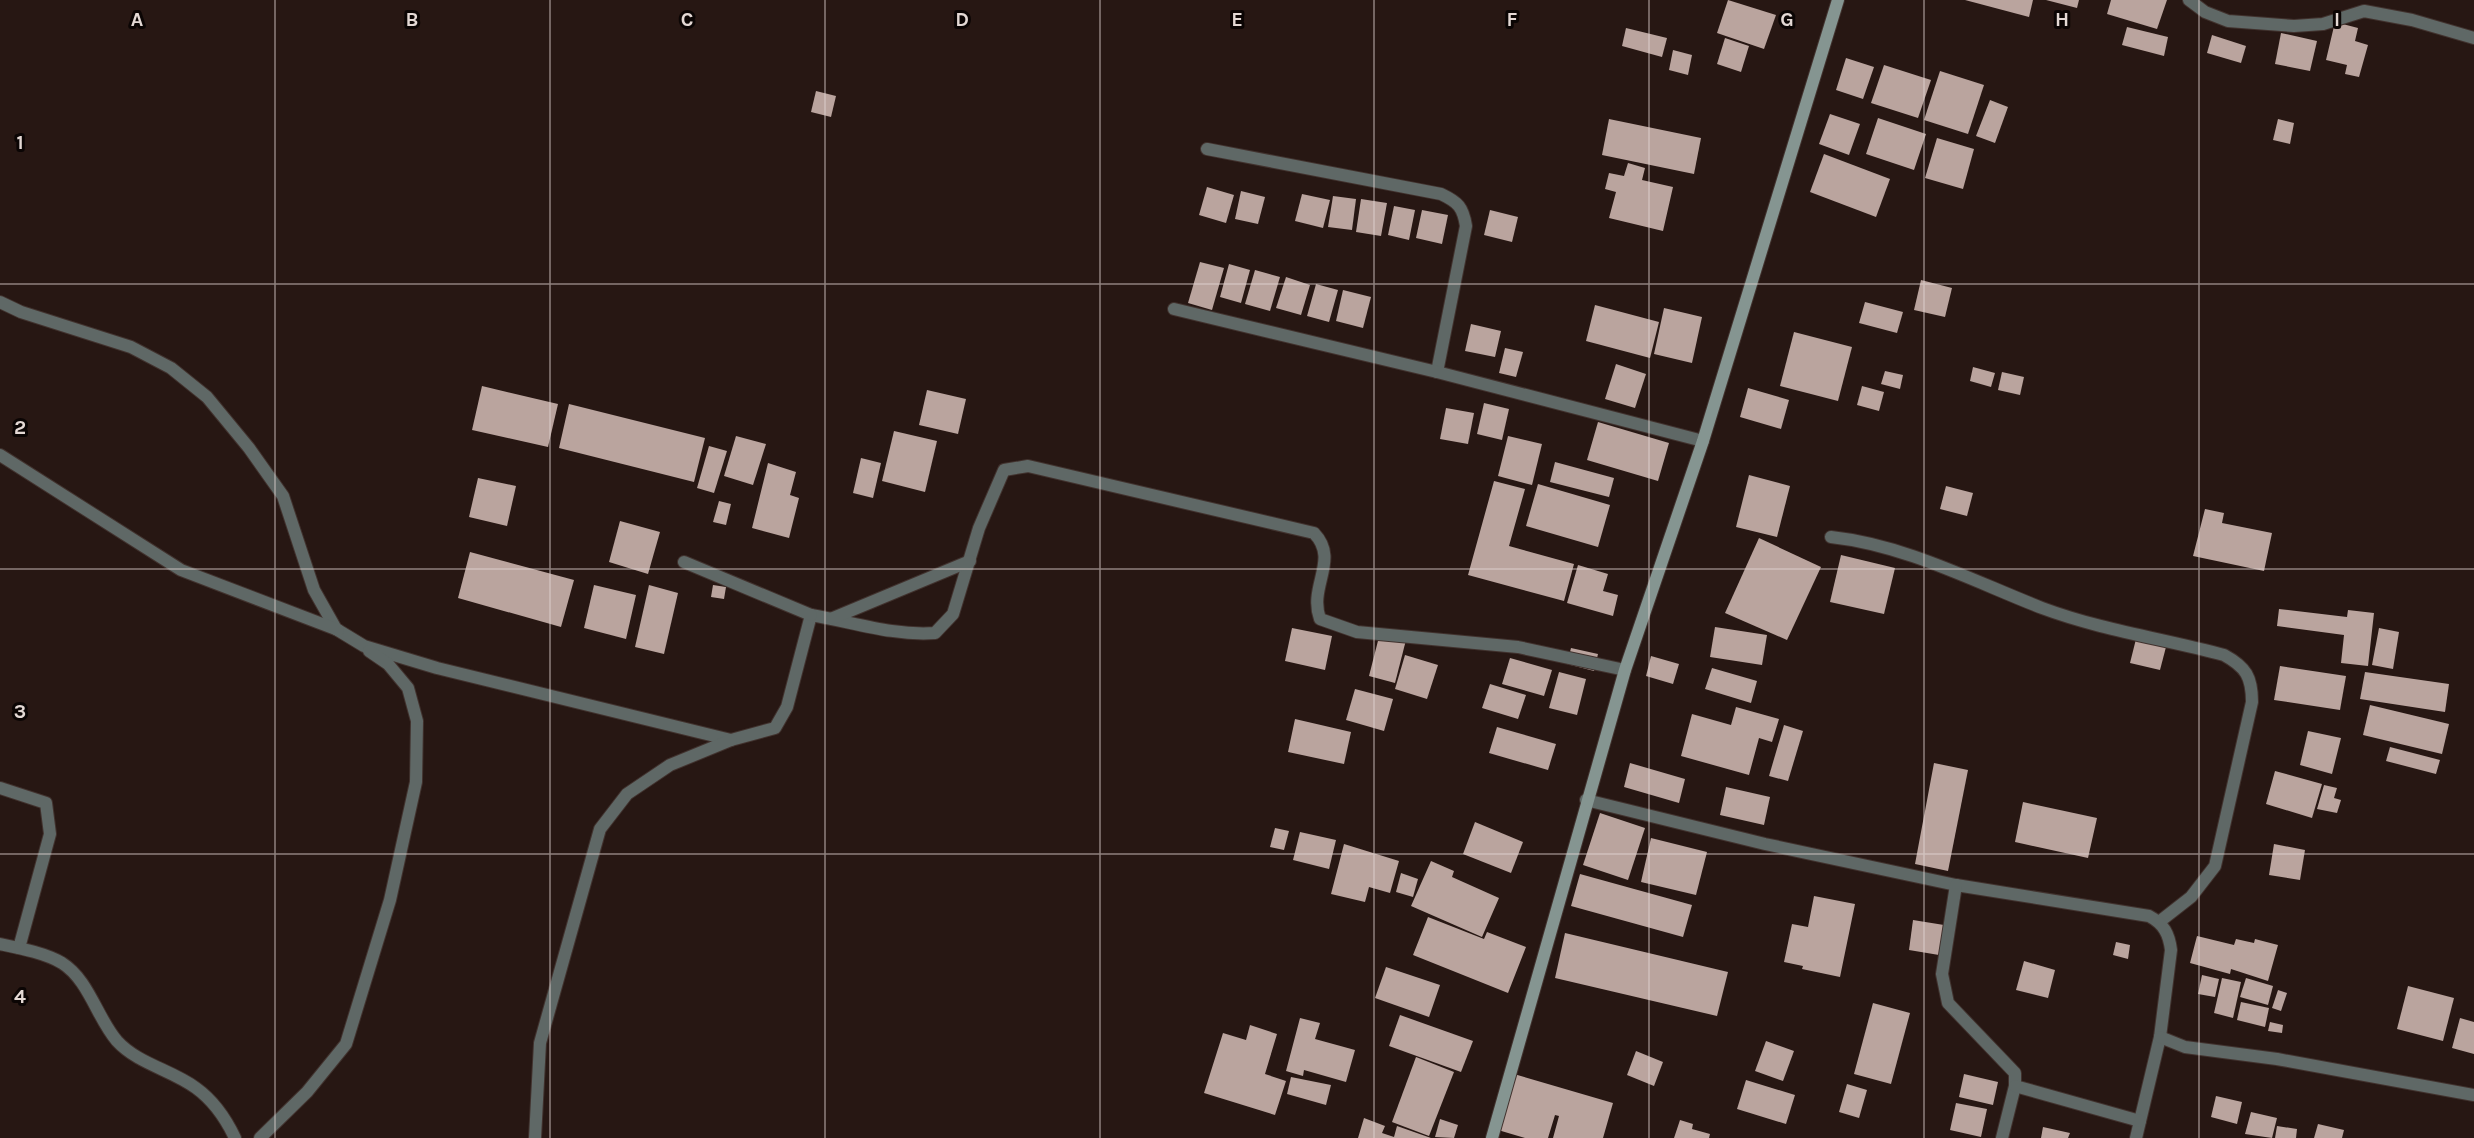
<svg xmlns="http://www.w3.org/2000/svg" width="2474" height="1138" font-family="Karla,sans-serif">
  <rect width="100%" height="100%" fill="#271713"/>
  <!-- building -->
  <g fill="#baa49e">
    <path d="M 1728,0 L 1776,15 L 1764,49 L 1717,33 Z"/>
    <path d="M 1965,0 L 2033,0 L 2029,17 Z"/>
    <path d="M 2046,0 L 2079,0 L 2077,8 Z"/>
    <path d="M 2111,0 L 2167,0 L 2157,29 L 2107,14 Z"/>
    <path d="M 2335,22 L 2358,28 L 2355,41 L 2368,45 L 2359,77 L 2345,74 L 2347,65 L 2326,60 Z"/>
    <path d="M 2127,27 L 2168,37 L 2164,56 L 2122,45 Z"/>
    <path d="M 1626,28 L 1667,38 L 1662,57 L 1622,46 Z"/>
    <path d="M 2281,33 L 2317,41 L 2310,71 L 2275,64 Z"/>
    <path d="M 2212,35 L 2246,46 L 2241,63 L 2207,53 Z"/>
    <path d="M 1725,38 L 1749,46 L 1741,72 L 1717,64 Z"/>
    <path d="M 1673,50 L 1692,55 L 1688,75 L 1669,70 Z"/>
    <path d="M 1846,58 L 1874,67 L 1863,99 L 1836,90 Z"/>
    <path d="M 1884,65 L 1931,80 L 1918,118 L 1871,103 Z"/>
    <path d="M 1940,71 L 1984,85 L 1968,134 L 1924,120 Z"/>
    <path d="M 816,91 L 836,96 L 831,117 L 811,112 Z"/>
    <path d="M 1990,100 L 2008,107 L 1995,143 L 1976,136 Z"/>
    <path d="M 1830,114 L 1860,124 L 1849,155 L 1819,144 Z"/>
    <path d="M 1878,118 L 1926,134 L 1914,170 L 1866,154 Z"/>
    <path d="M 1609,119 L 1701,138 L 1694,174 L 1602,155 Z"/>
    <path d="M 2278,119 L 2294,123 L 2290,144 L 2273,140 Z"/>
    <path d="M 1937,138 L 1974,149 L 1963,189 L 1925,178 Z"/>
    <path d="M 1824,154 L 1890,179 L 1876,217 L 1810,192 Z"/>
    <path d="M 1628,163 L 1645,168 L 1642,180 L 1673,187 L 1663,231 L 1609,218 L 1616,192 L 1605,189 L 1609,173 L 1624,176 Z"/>
    <path d="M 1207,187 L 1234,195 L 1226,223 L 1199,215 Z"/>
    <path d="M 1241,191 L 1265,197 L 1258,224 L 1235,219 Z"/>
    <path d="M 1302,194 L 1330,200 L 1323,228 L 1295,221 Z"/>
    <path d="M 1333,196 L 1356,199 L 1352,230 L 1328,227 Z"/>
    <path d="M 1361,199 L 1387,203 L 1381,236 L 1356,232 Z"/>
    <path d="M 1394,206 L 1415,210 L 1409,240 L 1388,235 Z"/>
    <path d="M 1422,210 L 1448,215 L 1442,244 L 1416,238 Z"/>
    <path d="M 1490,210 L 1518,217 L 1512,242 L 1484,235 Z"/>
    <path d="M 1200,262 L 1224,268 L 1212,310 L 1188,303 Z"/>
    <path d="M 1229,264 L 1250,270 L 1241,303 L 1220,297 Z"/>
    <path d="M 1255,270 L 1280,277 L 1270,311 L 1245,304 Z"/>
    <path d="M 1286,277 L 1310,285 L 1301,315 L 1276,308 Z"/>
    <path d="M 1921,280 L 1952,288 L 1945,317 L 1914,310 Z"/>
    <path d="M 1316,284 L 1338,290 L 1329,322 L 1307,316 Z"/>
    <path d="M 1343,290 L 1371,297 L 1363,328 L 1336,321 Z"/>
    <path d="M 1865,302 L 1903,312 L 1897,333 L 1859,323 Z"/>
    <path d="M 1595,305 L 1659,322 L 1650,358 L 1586,341 Z"/>
    <path d="M 1664,308 L 1702,317 L 1692,363 L 1654,354 Z"/>
    <path d="M 1471,324 L 1501,331 L 1495,357 L 1465,351 Z"/>
    <path d="M 1794,332 L 1852,347 L 1838,401 L 1780,386 Z"/>
    <path d="M 1505,348 L 1523,352 L 1516,377 L 1499,373 Z"/>
    <path d="M 1616,364 L 1646,374 L 1635,408 L 1605,399 Z"/>
    <path d="M 1973,367 L 1995,373 L 1991,387 L 1970,381 Z"/>
    <path d="M 1885,371 L 1903,375 L 1900,389 L 1881,384 Z"/>
    <path d="M 2002,372 L 2024,377 L 2020,395 L 1998,390 Z"/>
    <path d="M 482,386 L 558,404 L 548,447 L 472,430 Z"/>
    <path d="M 1862,386 L 1884,392 L 1879,411 L 1857,405 Z"/>
    <path d="M 1748,388 L 1789,400 L 1781,429 L 1740,417 Z"/>
    <path d="M 927,390 L 966,399 L 958,434 L 919,425 Z"/>
    <path d="M 1484,403 L 1509,409 L 1502,440 L 1477,434 Z"/>
    <path d="M 569,404 L 705,438 L 694,482 L 559,448 Z"/>
    <path d="M 1446,408 L 1474,413 L 1468,444 L 1440,439 Z"/>
    <path d="M 1598,422 L 1669,443 L 1658,481 L 1587,460 Z"/>
    <path d="M 894,431 L 937,441 L 925,492 L 882,481 Z"/>
    <path d="M 736,436 L 766,444 L 753,485 L 724,476 Z"/>
    <path d="M 1508,436 L 1542,444 L 1532,485 L 1498,476 Z"/>
    <path d="M 709,446 L 727,451 L 714,493 L 697,488 Z"/>
    <path d="M 861,458 L 881,463 L 873,498 L 853,493 Z"/>
    <path d="M 1555,462 L 1614,478 L 1609,497 L 1550,482 Z"/>
    <path d="M 768,463 L 796,472 L 790,495 L 799,498 L 789,538 L 752,528 Z"/>
    <path d="M 1749,475 L 1790,486 L 1777,537 L 1736,527 Z"/>
    <path d="M 478,478 L 516,486 L 507,526 L 469,517 Z"/>
    <path d="M 1494,481 L 1525,489 L 1509,546 L 1574,564 L 1564,601 L 1468,575 Z"/>
    <path d="M 1538,484 L 1610,505 L 1598,547 L 1526,526 Z"/>
    <path d="M 1946,486 L 1973,493 L 1967,516 L 1940,509 Z"/>
    <path d="M 719,501 L 731,504 L 726,525 L 713,522 Z"/>
    <path d="M 2205,509 L 2224,513 L 2222,523 L 2272,533 L 2264,571 L 2193,556 Z"/>
    <path d="M 620,521 L 660,532 L 648,574 L 609,562 Z"/>
    <path d="M 1759,538 L 1821,567 L 1787,640 L 1725,613 Z"/>
    <path d="M 470,552 L 574,580 L 561,627 L 458,598 Z"/>
    <path d="M 1841,555 L 1895,568 L 1884,614 L 1830,602 Z"/>
    <path d="M 1578,565 L 1608,574 L 1603,591 L 1618,595 L 1613,616 L 1567,603 Z"/>
    <path d="M 594,585 L 636,595 L 626,639 L 584,628 Z"/>
    <path d="M 649,585 L 678,593 L 664,654 L 635,647 Z"/>
    <path d="M 713,585 L 726,587 L 724,599 L 711,597 Z"/>
    <path d="M 2279,609 L 2347,617 L 2348,610 L 2374,613 L 2368,666 L 2341,663 L 2344,635 L 2277,626 Z"/>
    <path d="M 1715,627 L 1767,635 L 1762,665 L 1710,657 Z"/>
    <path d="M 1292,628 L 1332,636 L 1325,670 L 1285,661 Z"/>
    <path d="M 2379,628 L 2399,632 L 2393,669 L 2372,665 Z"/>
    <path d="M 1380,633 L 1406,640 L 1395,683 L 1369,676 Z"/>
    <path d="M 2136,639 L 2166,647 L 2160,670 L 2130,663 Z"/>
    <path d="M 1571,648 L 1598,654 L 1594,671 L 1567,664 Z"/>
    <path d="M 1405,655 L 1438,665 L 1427,699 L 1395,689 Z"/>
    <path d="M 1651,656 L 1679,664 L 1673,684 L 1646,676 Z"/>
    <path d="M 1510,658 L 1552,670 L 1544,696 L 1502,684 Z"/>
    <path d="M 2280,666 L 2346,676 L 2340,710 L 2274,700 Z"/>
    <path d="M 1712,668 L 1757,681 L 1751,703 L 1705,689 Z"/>
    <path d="M 1559,672 L 1586,679 L 1577,715 L 1549,708 Z"/>
    <path d="M 2365,672 L 2449,684 L 2445,712 L 2360,699 Z"/>
    <path d="M 1490,684 L 1526,695 L 1518,719 L 1482,708 Z"/>
    <path d="M 1355,689 L 1393,699 L 1384,731 L 1346,720 Z"/>
    <path d="M 2370,705 L 2449,724 L 2442,754 L 2363,735 Z"/>
    <path d="M 1736,707 L 1779,719 L 1772,742 L 1759,738 L 1749,775 L 1681,756 L 1692,714 L 1731,725 Z"/>
    <path d="M 1295,719 L 1351,732 L 1344,764 L 1288,752 Z"/>
    <path d="M 1784,725 L 1803,731 L 1788,781 L 1769,776 Z"/>
    <path d="M 1497,727 L 1556,744 L 1548,770 L 1489,753 Z"/>
    <path d="M 2308,731 L 2341,738 L 2332,774 L 2300,765 Z"/>
    <path d="M 2390,747 L 2440,760 L 2436,774 L 2386,761 Z"/>
    <path d="M 1630,763 L 1685,779 L 1679,803 L 1624,787 Z"/>
    <path d="M 1934,763 L 1968,770 L 1948,871 L 1915,864 Z"/>
    <path d="M 2275,771 L 2322,784 L 2312,818 L 2266,804 Z"/>
    <path d="M 2324,785 L 2337,788 L 2334,798 L 2341,800 L 2337,813 L 2317,809 Z"/>
    <path d="M 1726,787 L 1770,797 L 1764,825 L 1720,815 Z"/>
    <path d="M 2023,802 L 2097,818 L 2088,858 L 2015,842 Z"/>
    <path d="M 1600,813 L 1645,828 L 1628,880 L 1583,865 Z"/>
    <path d="M 1475,822 L 1523,842 L 1511,873 L 1463,854 Z"/>
    <path d="M 1275,828 L 1289,831 L 1284,850 L 1270,847 Z"/>
    <path d="M 1300,832 L 1336,840 L 1329,869 L 1293,860 Z"/>
    <path d="M 1651,838 L 1707,852 L 1696,895 L 1641,882 Z"/>
    <path d="M 1344,844 L 1399,861 L 1390,893 L 1369,887 L 1365,902 L 1331,894 Z"/>
    <path d="M 2274,844 L 2305,850 L 2300,880 L 2269,875 Z"/>
    <path d="M 1431,861 L 1454,871 L 1452,877 L 1499,898 L 1482,937 L 1411,906 Z"/>
    <path d="M 1401,873 L 1418,879 L 1413,897 L 1396,892 Z"/>
    <path d="M 1580,874 L 1692,905 L 1683,937 L 1571,906 Z"/>
    <path d="M 1814,896 L 1855,904 L 1840,977 L 1802,969 L 1803,966 L 1784,962 L 1792,924 L 1808,927 Z"/>
    <path d="M 1428,917 L 1484,939 L 1487,932 L 1526,947 L 1508,993 L 1413,955 Z"/>
    <path d="M 1913,920 L 1944,925 L 1939,955 L 1909,950 Z"/>
    <path d="M 1565,933 L 1728,972 L 1717,1016 L 1555,978 Z"/>
    <path d="M 2197,936 L 2234,945 L 2236,939 L 2254,943 L 2255,939 L 2278,945 L 2268,981 L 2231,969 L 2230,974 L 2190,963 Z"/>
    <path d="M 2116,942 L 2130,945 L 2128,959 L 2113,955 Z"/>
    <path d="M 2024,961 L 2055,970 L 2048,998 L 2016,990 Z"/>
    <path d="M 1386,967 L 1440,985 L 1429,1017 L 1375,998 Z"/>
    <path d="M 2202,975 L 2219,979 L 2215,997 L 2198,994 Z"/>
    <path d="M 2222,978 L 2241,982 L 2233,1018 L 2214,1013 Z"/>
    <path d="M 2246,978 L 2273,986 L 2268,1005 L 2240,997 Z"/>
    <path d="M 2408,986 L 2454,998 L 2443,1041 L 2397,1029 Z"/>
    <path d="M 2278,990 L 2287,993 L 2281,1011 L 2272,1008 Z"/>
    <path d="M 2241,1002 L 2269,1008 L 2265,1027 L 2237,1020 Z"/>
    <path d="M 1873,1003 L 1910,1013 L 1891,1084 L 1854,1074 Z"/>
    <path d="M 1400,1015 L 1473,1041 L 1461,1072 L 1389,1046 Z"/>
    <path d="M 1300,1018 L 1320,1023 L 1315,1039 L 1355,1050 L 1346,1082 L 1304,1070 L 1303,1076 L 1286,1071 Z"/>
    <path d="M 2460,1018 L 2474,1022 L 2474,1054 L 2452,1048 Z"/>
    <path d="M 2270,1022 L 2283,1025 L 2282,1033 L 2268,1031 Z"/>
    <path d="M 1250,1025 L 1277,1034 L 1265,1074 L 1286,1081 L 1275,1115 L 1204,1093 L 1223,1033 L 1246,1040 Z"/>
    <path d="M 1766,1041 L 1794,1051 L 1783,1081 L 1755,1071 Z"/>
    <path d="M 1636,1051 L 1663,1062 L 1654,1086 L 1627,1075 Z"/>
    <path d="M 1416,1057 L 1454,1072 L 1429,1136 L 1392,1122 Z"/>
    <path d="M 1514,1074 L 1613,1103 L 1603,1138 L 1553,1138 L 1559,1116 L 1555,1115 L 1548,1138 L 1525,1138 L 1498,1130 Z"/>
    <path d="M 1964,1074 L 1998,1082 L 1993,1105 L 1959,1097 Z"/>
    <path d="M 1291,1077 L 1331,1085 L 1326,1105 L 1287,1094 Z"/>
    <path d="M 1746,1080 L 1795,1095 L 1786,1124 L 1737,1109 Z"/>
    <path d="M 1847,1084 L 1867,1090 L 1859,1118 L 1839,1112 Z"/>
    <path d="M 2216,1096 L 2242,1102 L 2237,1124 L 2211,1117 Z"/>
    <path d="M 1956,1103 L 1987,1109 L 1981,1137 L 1950,1130 Z"/>
    <path d="M 2251,1112 L 2277,1118 L 2272,1138 L 2245,1134 Z"/>
    <path d="M 1364,1118 L 1385,1126 L 1382,1133 L 1394,1137 L 1397,1126 L 1431,1138 L 1358,1138 Z"/>
    <path d="M 1440,1119 L 1458,1125 L 1454,1138 L 1435,1137 Z"/>
    <path d="M 1680,1120 L 1693,1124 L 1692,1129 L 1710,1134 L 1709,1138 L 1674,1138 Z"/>
    <path d="M 2318,1124 L 2344,1130 L 2342,1138 L 2314,1138 Z"/>
    <path d="M 2277,1126 L 2297,1129 L 2296,1138 L 2275,1138 Z"/>
    <path d="M 2043,1127 L 2070,1133 L 2068,1138 L 2041,1138 Z"/>
  </g>
  <g fill="none" stroke-linecap="round" stroke-linejoin="round">
    <!-- minor casing -->
    <g stroke="#41322e" stroke-width="14">
      <g id="minor">
        <path d="M 2189,0 L 2205,12 L 2228,21 L 2294,26 L 2323,24 L 2364,11 L 2412,20 L 2474,38"/>
        <path d="M 1207,149 L 1441,194 C 1458,202 1463,207 1466,226 L 1437,372"/>
        <path d="M 0,302 L 21,312 L 131,347 L 171,368 L 207,397 L 249,448 L 283,496 L 314,590 L 336,629 L 364,646 L 437,668 L 731,740 L 775,728 L 787,707 L 811,615 C 853,622 893,636 935,633 L 953,614 L 979,528 L 1004,470 L 1028,466 L 1314,533 C 1340,560 1308,586 1320,619 L 1357,632 L 1518,647 L 1625,670"/>
        <path d="M 1174,309 L 1437,372 L 1703,441"/>
        <path d="M 0,455 L 181,570 L 338,630"/>
        <path d="M 1831,537 C 1905,545 1973,581 2042,608 C 2101,630 2164,639 2224,655 C 2246,667 2252,677 2252,702 L 2215,866 L 2191,897 L 2159,922"/>
        <path d="M 684,562 L 811,615"/>
        <path d="M 833,618 L 970,561"/>
        <path d="M 0,788 L 46,803 L 50,834 L 19,948"/>
        <path d="M 1586,800 L 1765,844 L 1956,885 L 2149,916 C 2164,924 2169,934 2171,950 L 2160,1037 L 2136,1138"/>
        <path d="M 1956,885 L 1942,974 L 1948,1003 L 2015,1073 L 2015,1086 L 2002,1138"/>
        <path d="M 0,944 C 19,948 45,953 62,963 C 89,980 97,1018 117,1041 C 138,1064 172,1070 196,1088 C 214,1101 226,1119 235,1138"/>
        <path d="M 2160,1037 L 2185,1047 L 2277,1059 L 2474,1095"/>
        <path d="M 2015,1086 L 2140,1121"/>
        <path d="M 260,1138 L 307,1092 L 346,1044 L 390,900 L 416,782 L 417,721 L 408,688 L 388,664 L 369,651"/>
        <path d="M 535,1138 L 540,1043 L 600,829 L 627,794 L 670,765 L 731,740"/>
      </g>
    </g>
    <!-- secondary casing -->
    <g stroke="#41322e" stroke-width="14">
      <path id="secondary" d="M 1492,1138 L 1625,670 L 1703,441 L 1838,0"/>
    </g>
    <!-- minor -->
    <use href="#minor" stroke="#5f6866" stroke-width="12"/>
    <!-- secondary -->
    <use href="#secondary" stroke="#859591" stroke-width="12"/>
  </g>
  <!-- grid -->
  <path fill="none" stroke="#e4d9d5" stroke-width="1.5" stroke-opacity="0.55" d="M 275,0 L 275,1138M 550,0 L 550,1138M 825,0 L 825,1138M 1100,0 L 1100,1138M 1374,0 L 1374,1138M 1649,0 L 1649,1138M 1924,0 L 1924,1138M 2199,0 L 2199,1138M 0,284 L 2474,284M 0,569 L 2474,569M 0,854 L 2474,854"/>
  <g font-size="20" text-anchor="middle" font-weight="bold" fill="#e4d9d5" stroke="#0b0504" stroke-width="6" stroke-linejoin="round" paint-order="stroke">
    <text x="137" y="26">A</text>
    <text x="412" y="26">B</text>
    <text x="687" y="26">C</text>
    <text x="962" y="26">D</text>
    <text x="1237" y="26">E</text>
    <text x="1512" y="26">F</text>
    <text x="1787" y="26">G</text>
    <text x="2062" y="26">H</text>
    <text x="2337" y="26">I</text>
    <text x="20" y="149">1</text>
    <text x="20" y="434">2</text>
    <text x="20" y="718">3</text>
    <text x="20" y="1003">4</text>
  </g>
</svg>
